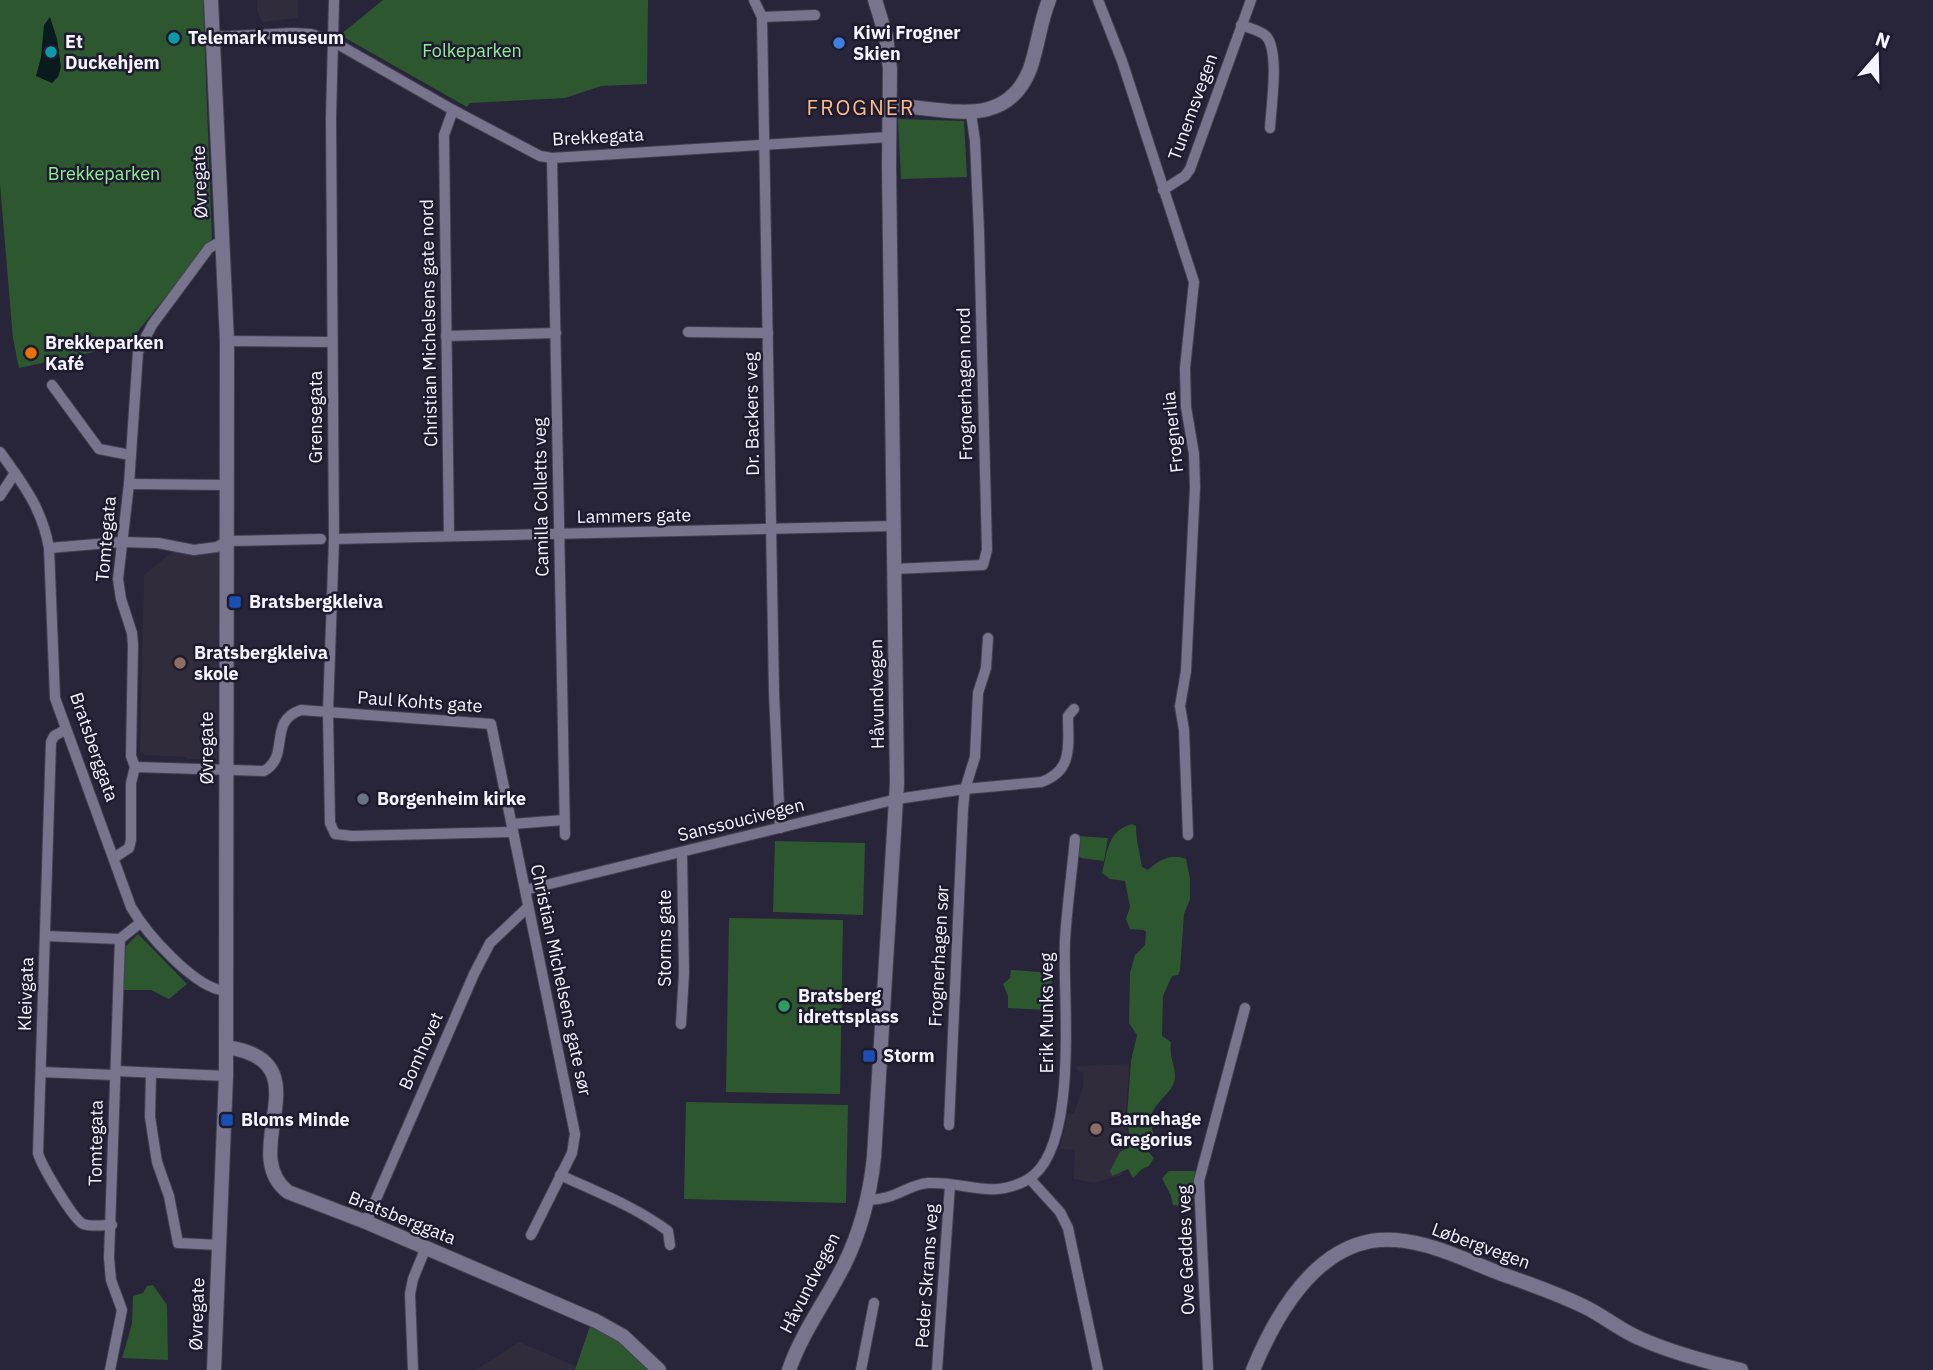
<svg xmlns="http://www.w3.org/2000/svg" width="1933" height="1370" font-family="'IBM Plex Sans',sans-serif">
  <rect width="100%" height="100%" fill="#282439"/>
  <!-- education -->
  <g fill="#312c3c">
    <path d="M 257,0 L 298,0 L 298,18 L 262,22 L 257,11 Z"/>
    <path d="M 173,551 L 218,552 L 217,759 L 187,759 L 186,757 L 145,755 L 140,751 L 144,575 Z"/>
    <path d="M 1129,1064 L 1126,1117 L 1128,1135 L 1122,1175 L 1094,1183 L 1073,1179 L 1075,1150 L 1060,1149 L 1068,1113 L 1074,1114 L 1083,1086 L 1084,1073 L 1077,1070 L 1076,1066 Z"/>
    <path d="M 519,1342 L 576,1366 L 575,1370 L 475,1370 Z"/>
  </g>
  <!-- green -->
  <g fill="#2d582f">
    <path d="M 0,0 L 203,0 L 212,239 L 134,336 L 133,347 L 122,346 L 19,368 L 13,339 L 0,184 Z"/>
    <path d="M 383,0 L 648,0 L 647,84 L 601,86 L 565,98 L 470,103 L 467,107 L 340,35 Z"/>
    <path d="M 898,119 L 964,121 L 967,177 L 901,179 Z"/>
    <path d="M 1132,824 L 1136,826 C 1136,841 1140,853 1142,867 L 1148,870 C 1159,860 1171,853 1186,859 L 1190,879 L 1190,899 L 1184,914 L 1180,970 L 1178,975 L 1172,976 L 1163,996 L 1162,1036 L 1171,1042 C 1169,1059 1175,1064 1175,1076 C 1175,1094 1151,1102 1151,1120 C 1150,1126 1155,1136 1156,1142 L 1146,1149 L 1154,1158 L 1149,1166 L 1142,1169 L 1133,1178 L 1128,1169 L 1112,1176 L 1110,1171 L 1120,1152 L 1128,1148 L 1129,1135 L 1127,1116 L 1131,1061 L 1137,1035 L 1129,1023 L 1130,973 L 1135,955 L 1145,945 L 1146,932 L 1144,930 L 1130,929 L 1126,919 L 1130,907 L 1125,881 L 1110,879 L 1102,873 C 1108,851 1107,831 1132,824 Z"/>
    <path d="M 1078,836 L 1108,838 L 1104,861 L 1081,858 L 1077,854 Z"/>
    <path d="M 775,841 L 865,843 L 863,915 L 773,912 Z"/>
    <path d="M 729,918 L 843,920 L 840,1094 L 726,1092 Z"/>
    <path d="M 138,934 L 187,984 L 169,999 L 151,990 L 123,990 L 125,947 Z"/>
    <path d="M 1011,970 L 1052,973 L 1050,1010 L 1008,1008 L 1008,996 L 1003,984 L 1010,978 Z"/>
    <path d="M 686,1102 L 848,1105 L 846,1203 L 684,1199 Z"/>
    <path d="M 1169,1171 L 1197,1171 L 1192,1207 L 1173,1205 L 1171,1196 L 1162,1178 Z"/>
    <path d="M 153,1285 L 167,1305 L 168,1360 L 122,1358 L 132,1324 L 133,1296 L 143,1293 L 147,1286 Z"/>
    <path d="M 590,1326 L 615,1336 L 650,1370 L 575,1370 Z"/>
  </g>
  <!-- water -->
  <path fill="#0a1b1e" d="M 50,17 L 57,39 L 61,67 L 58,77 L 52,83 L 36,76 L 41,57 L 44,25 Z"/>
  <g fill="none" stroke-linecap="round" stroke-linejoin="round">
    <!-- street casing -->
    <g stroke="#434051" stroke-width="12">
      <g id="street">
        <path d="M 334,0 L 331,118 L 334,539 L 328,712 L 330,823 L 335,834 L 352,836 L 513,832"/>
        <path d="M 754,0 L 762,17 L 774,693 L 780,828"/>
        <path d="M 1098,0 L 1122,61 L 1194,282 L 1185,368 L 1186,407 L 1194,454 L 1195,487 L 1186,671 L 1180,706 L 1184,730 L 1188,835"/>
        <path d="M 762,17 L 815,15"/>
        <path d="M 1241,25 C 1249,28 1260,30 1266,36 C 1280,51 1271,107 1270,128"/>
        <path d="M 213,37 L 292,33 L 311,34 L 334,42 L 453,110 L 540,156 L 552,158 L 889,137"/>
        <path d="M 552,158 L 565,835"/>
        <path d="M 1163,190 L 1185,176 L 1190,169 L 1251,0"/>
        <path d="M 688,332 L 768,333"/>
        <path d="M 446,336 L 556,333"/>
        <path d="M 227,341 L 332,342"/>
        <path d="M 52,385 L 99,449 L 130,455"/>
        <path d="M 0,452 C 23,484 42,508 49,548 L 55,698 L 131,907 C 146,933 195,989 226,991"/>
        <path d="M 129,484 L 227,485"/>
        <path d="M 0,496 L 15,473"/>
        <path d="M 449,536 L 444,135 L 453,110"/>
        <path d="M 334,539 L 893,526"/>
        <path d="M 49,548 L 121,542 L 158,543 L 194,550 L 217,547 L 227,541 L 321,539"/>
        <path d="M 894,569 L 983,565 L 987,550 L 979,232 L 975,141 L 971,113"/>
        <path d="M 65,730 L 54,736 L 51,742 L 38,1153 C 41,1165 73,1219 83,1224 C 91,1227 103,1225 112,1225"/>
        <path d="M 135,767 L 264,771 C 291,756 267,721 301,710 L 491,724 L 575,1134 L 572,1153 L 531,1235"/>
        <path d="M 512,824 L 564,820"/>
        <path d="M 114,858 L 129,848 L 131,840 L 131,783 L 135,767 L 131,756 L 133,645 L 132,633 L 121,599 L 118,579 L 129,484 L 138,352 L 152,325 L 209,248 L 222,241"/>
        <path d="M 525,890 L 897,799 L 965,789 L 1041,782 C 1074,771 1068,744 1068,716 L 1074,709"/>
        <path d="M 45,936 L 120,939"/>
        <path d="M 681,1024 L 684,973 L 682,853"/>
        <path d="M 116,1071 L 226,1076"/>
        <path d="M 41,1072 L 114,1075"/>
        <path d="M 151,1073 L 150,1117 L 157,1162 L 169,1196 L 178,1243 L 219,1245"/>
        <path d="M 949,1125 L 963,809 L 965,789 L 975,757 L 978,693 L 986,668 L 988,638"/>
        <path d="M 560,1175 C 597,1192 636,1207 668,1231 L 670,1245"/>
        <path d="M 1030,1179 L 1060,1212 L 1068,1228 L 1098,1370"/>
        <path d="M 867,1200 C 874,1200 881,1199 888,1197 C 902,1193 913,1184 928,1183 C 966,1181 990,1200 1027,1180 C 1081,1150 1062,994 1065,940 C 1067,906 1072,872 1075,839"/>
        <path d="M 366,1222 L 474,974 L 490,943 L 528,907"/>
        <path d="M 110,1370 L 122,1310 L 111,1280 L 109,1258 L 120,939 L 140,923"/>
        <path d="M 413,1370 L 410,1294 L 413,1279 L 426,1247"/>
        <path d="M 861,1370 L 874,1303"/>
        <path d="M 937,1370 L 950,1185"/>
        <path d="M 1208,1370 L 1199,1181 L 1245,1008"/>
      </g>
    </g>
    <!-- secondary casing -->
    <g stroke="#434051" stroke-width="16">
      <g id="secondary">
        <path d="M 211,0 L 227,341 L 226,1076 L 214,1370"/>
        <path d="M 891,106 C 943,106 1005,133 1030,69 C 1038,46 1040,22 1049,0"/>
        <path d="M 226,1047 C 327,1061 235,1151 288,1192 L 366,1222 L 596,1321 L 623,1336 L 659,1370"/>
        <path d="M 789,1370 C 802,1332 826,1301 844,1265 C 861,1231 870,1195 874,1157 L 897,783 L 889,166 L 890,69 L 886,36 L 875,0"/>
        <path d="M 1253,1370 C 1274,1319 1311,1252 1371,1241 C 1415,1234 1460,1258 1499,1273 C 1529,1284 1560,1294 1589,1309 C 1606,1318 1622,1331 1639,1338 C 1672,1353 1707,1362 1741,1370"/>
      </g>
    </g>
    <!-- street -->
    <use href="#street" stroke="#78748e" stroke-width="10"/>
    <!-- secondary -->
    <use href="#secondary" stroke="#78748e" stroke-width="14"/>
  </g>
  <!-- markers -->
  <g fill="#0f9aa8" stroke="#1f1b2f" stroke-width="2.5">
    <circle cx="174" cy="38" r="7"/>
    <circle cx="51" cy="52" r="7"/>
  </g>
  <circle fill="#3f7fe0" stroke="#1f1b2f" stroke-width="2.5" cx="839" cy="43" r="7"/>
  <circle fill="#e8710a" stroke="#1f1b2f" stroke-width="2.5" cx="31" cy="353" r="7"/>
  <g fill="#1a4fb4" stroke="#1f1b2f" stroke-width="2.5">
    <rect x="228" y="595" width="14" height="14" rx="3.5"/>
    <rect x="862" y="1049" width="14" height="14" rx="3.5"/>
    <rect x="220" y="1113" width="14" height="14" rx="3.5"/>
  </g>
  <g fill="#8d6e63" stroke="#1f1b2f" stroke-width="2.5">
    <circle cx="180" cy="663" r="7"/>
    <circle cx="1096" cy="1129" r="7"/>
  </g>
  <circle fill="#6b7280" stroke="#1f1b2f" stroke-width="2.5" cx="363" cy="799" r="7"/>
  <circle fill="#2e9e5b" stroke="#1f1b2f" stroke-width="2.5" cx="784" cy="1006" r="7"/>
  <g text-anchor="middle" stroke-width="5" stroke-linejoin="round" paint-order="stroke">
    <!-- poi labels -->
    <g font-size="18" font-weight="bold" fill="#f5f3ff" stroke="#1f1b2f" text-anchor="start">
      <text x="853" y="39">Kiwi Frogner<tspan x="853" dy="21">Skien</tspan></text>
      <text x="188" y="44">Telemark museum</text>
      <text x="65" y="48">Et<tspan x="65" dy="21">Duckehjem</tspan></text>
      <text x="45" y="349">Brekkeparken<tspan x="45" dy="21">Kafé</tspan></text>
      <text x="249" y="608">Bratsbergkleiva</text>
      <text x="194" y="659">Bratsbergkleiva<tspan x="194" dy="21">skole</tspan></text>
      <text x="377" y="805">Borgenheim kirke</text>
      <text x="798" y="1002">Bratsberg<tspan x="798" dy="21">idrettsplass</tspan></text>
      <text x="883" y="1062">Storm</text>
      <text x="1110" y="1125">Barnehage<tspan x="1110" dy="21">Gregorius</tspan></text>
      <text x="241" y="1126">Bloms Minde</text>
    </g>
    <!-- park labels -->
    <g font-size="18" fill="#93ee97" stroke="#1f1b2f">
      <text x="472" y="57">Folkeparken</text>
      <text x="104" y="180">Brekkeparken</text>
    </g>
    <!-- street labels -->
    <g font-size="18" fill="#f5f3ff" stroke="#1f1b2f">
      <text transform="translate(1193 107) rotate(-70)" y="6">Tunemsvegen</text>
      <text transform="translate(598 137) rotate(-3)" y="6">Brekkegata</text>
      <text transform="translate(200 182) rotate(-92)" y="6">Øvregate</text>
      <text transform="translate(429 323) rotate(-91)" y="6">Christian Michelsens gate nord</text>
      <text transform="translate(965 384) rotate(-91)" y="6">Frognerhagen nord</text>
      <text transform="translate(752 414) rotate(-91)" y="6">Dr. Backers veg</text>
      <text transform="translate(316 417) rotate(-90)" y="6">Grensegata</text>
      <text transform="translate(1173 432) rotate(-96)" y="6">Frognerlia</text>
      <text transform="translate(541 497) rotate(-91)" y="6">Camilla Colletts veg</text>
      <text transform="translate(634 516) rotate(-1)" y="6">Lammers gate</text>
      <text transform="translate(106 539) rotate(-85)" y="6">Tomtegata</text>
      <text transform="translate(877 694) rotate(-91)" y="6">Håvundvegen</text>
      <text transform="translate(420 702) rotate(4)" y="6">Paul Kohts gate</text>
      <text transform="translate(94 747) rotate(71)" y="6">Bratsberggata</text>
      <text transform="translate(207 748) rotate(-90)" y="6">Øvregate</text>
      <text transform="translate(741 820) rotate(-14)" y="6">Sanssoucivegen</text>
      <text transform="translate(665 938) rotate(-90)" y="6">Storms gate</text>
      <text transform="translate(939 956) rotate(-87)" y="6">Frognerhagen sør</text>
      <text transform="translate(561 980) rotate(78)" y="6">Christian Michelsens gate sør</text>
      <text transform="translate(26 994) rotate(-88)" y="6">Kleivgata</text>
      <text transform="translate(1047 1013) rotate(-90)" y="6">Erik Munks veg</text>
      <text transform="translate(421 1051) rotate(-66)" y="6">Bomhovet</text>
      <text transform="translate(96 1143) rotate(-89)" y="6">Tomtegata</text>
      <text transform="translate(402 1218) rotate(22)" y="6">Bratsberggata</text>
      <text transform="translate(1481 1246) rotate(20)" y="6">Løbergvegen</text>
      <text transform="translate(1186 1250) rotate(-92)" y="6">Ove Geddes veg</text>
      <text transform="translate(927 1276) rotate(-86)" y="6">Peder Skrams veg</text>
      <text transform="translate(810 1283) rotate(-63)" y="6">Håvundvegen</text>
      <text transform="translate(197 1314) rotate(-88)" y="6">Øvregate</text>
    </g>
    <!-- quarter labels -->
    <g font-size="21" letter-spacing="2" fill="#febc8a" stroke="#1f1b2f">
      <text x="861" y="115">FROGNER</text>
    </g>
  </g>
  <!-- north arrow -->
  <g transform="translate(1877 56) rotate(20)" stroke="#1f1b2f" stroke-width="5" paint-order="stroke">
  <path d="M0-5L12 26L0 18L-12 26Z" fill="#f5f3ff"/>
  <text y="-10" font-size="19" font-weight="bold" text-anchor="middle" fill="#f5f3ff">N</text>
  </g>
</svg>
